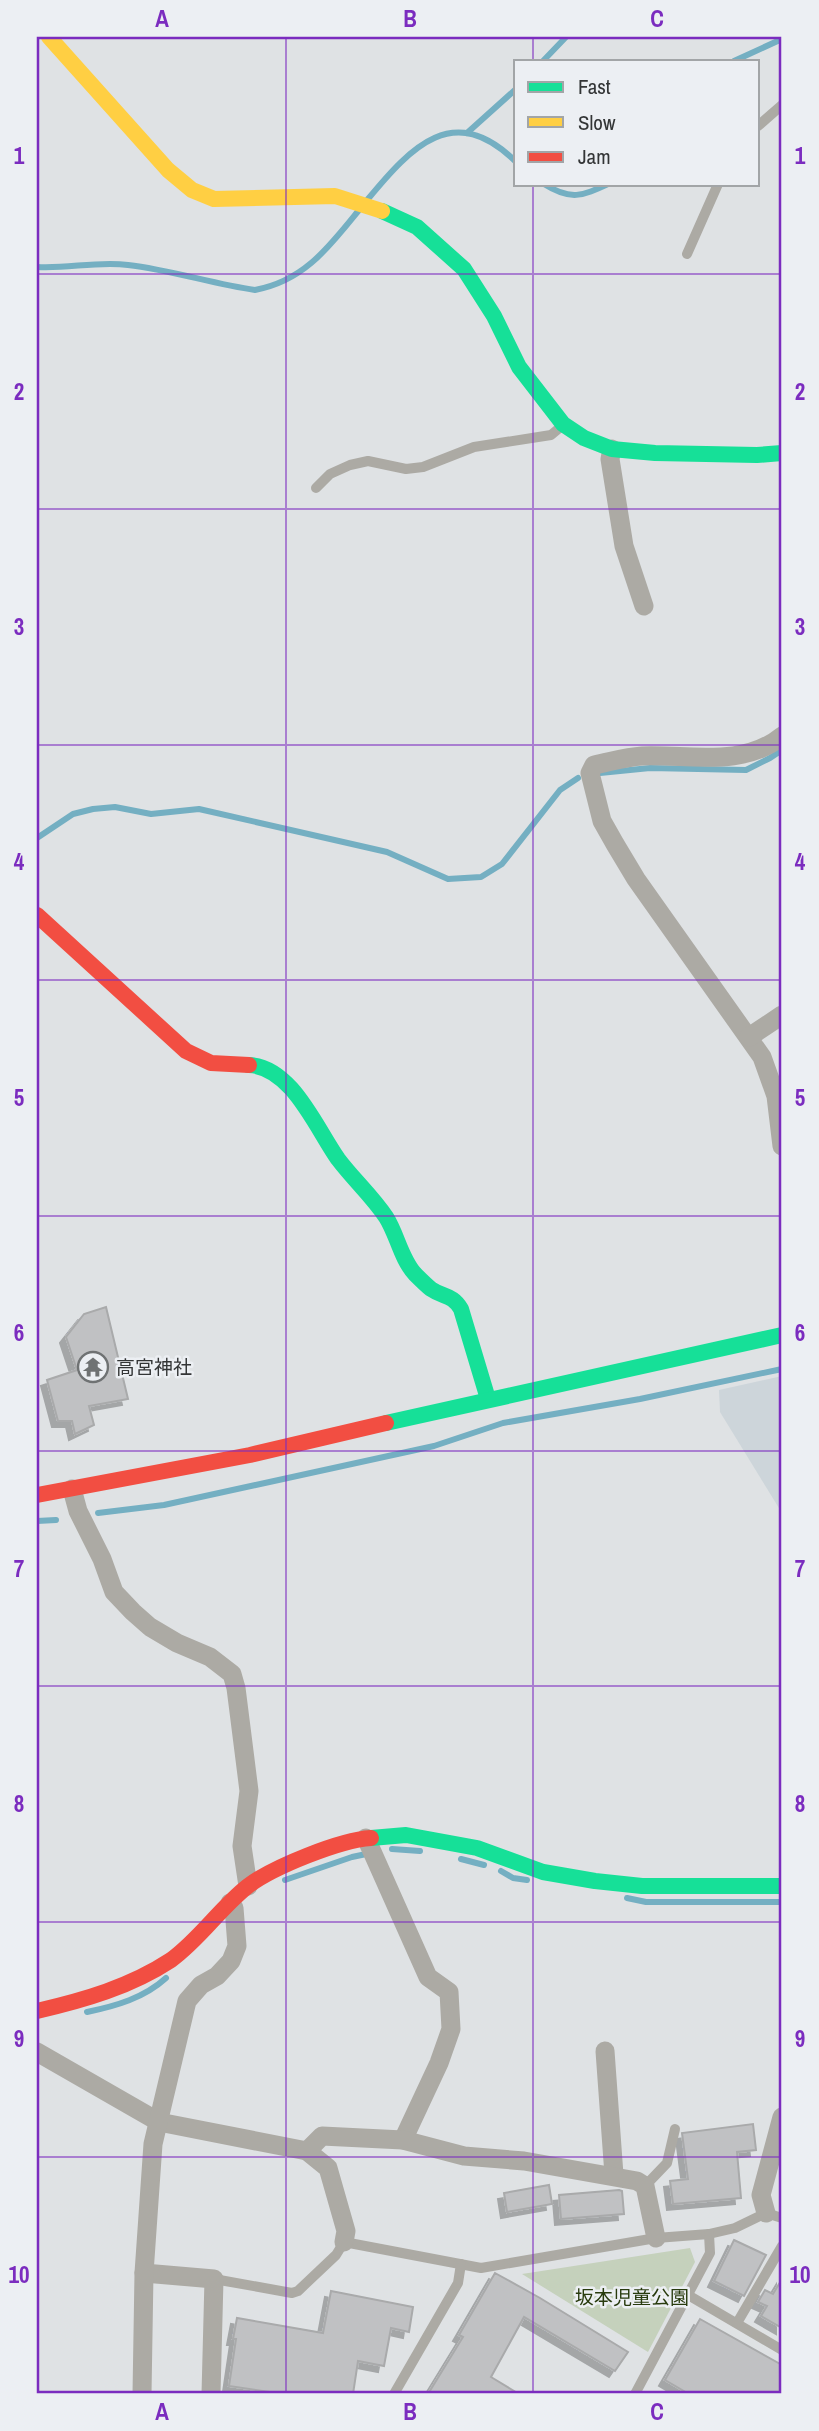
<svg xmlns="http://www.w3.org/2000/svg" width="819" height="2431" font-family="'Archivo Narrow','Noto Sans JP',sans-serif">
  <defs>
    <filter id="shadow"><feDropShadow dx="-6" dy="6" stdDeviation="0" flood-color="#0004"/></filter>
  </defs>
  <rect width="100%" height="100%" fill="#dfe2e4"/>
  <!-- built -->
  <path fill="#cdd5da" d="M 782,1376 L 782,1513 L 720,1412 L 719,1390 Z"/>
  <!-- green -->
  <path fill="#c5d1bc" d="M 690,2248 L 695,2262 L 648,2352 L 522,2274 Z"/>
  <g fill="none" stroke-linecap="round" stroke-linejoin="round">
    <!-- stream -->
    <g stroke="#74afc2" stroke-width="6">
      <path d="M 543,61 L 566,37"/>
      <path d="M 734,61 L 782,39"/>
      <path d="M 467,133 L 516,89"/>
      <path d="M 544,184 C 571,201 582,196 608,184"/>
      <path d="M 368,199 C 411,147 454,100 516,162"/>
      <path d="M 37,267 C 67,269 97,261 128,265 C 171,270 213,284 255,290 C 304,281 329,247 359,210"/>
      <path d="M 600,773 L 650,768 L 746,770 L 770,758 L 782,750"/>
      <path d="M 37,838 L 73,814 L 93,809 L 115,807 L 151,814 L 199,809 L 387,852 L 448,879 L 481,877 L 502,864 L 560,790 L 578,778"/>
      <path d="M 98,1513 L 164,1505 L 434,1446 L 503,1423 L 640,1399 L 782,1369"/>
      <path d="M 37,1521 L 56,1520"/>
      <path d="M 392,1849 L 420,1851"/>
      <path d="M 461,1859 L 484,1865"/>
      <path d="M 501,1871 L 513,1878 L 527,1880"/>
      <path d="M 285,1880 L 352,1857 L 371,1853"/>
      <path d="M 627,1898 L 646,1902 L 782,1902"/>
      <path d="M 87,2012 C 116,2006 144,1998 166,1978"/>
    </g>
  </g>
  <!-- building -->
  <g fill="#c0c1c3" stroke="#a9aaab" stroke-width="2" filter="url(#shadow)">
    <path d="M 106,1307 L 128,1399 L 89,1406 L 94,1425 L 75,1434 L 72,1421 L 58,1421 L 47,1380 L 77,1370 L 66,1337 L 84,1314 Z"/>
    <path d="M 753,2124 L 756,2150 L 737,2152 L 741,2198 L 673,2204 L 670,2181 L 688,2179 L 682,2133 Z"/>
    <path d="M 549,2185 L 552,2204 L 507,2212 L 504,2193 Z"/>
    <path d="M 619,2190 L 622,2191 L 624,2214 L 561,2219 L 559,2195 Z"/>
    <path d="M 734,2240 L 766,2255 L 744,2296 L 714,2281 Z"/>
    <path d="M 495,2273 L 540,2298 L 628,2352 L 615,2371 L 524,2317 L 491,2377 L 519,2394 L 428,2394 L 463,2337 L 459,2335 Z"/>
    <path d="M 782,2279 L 782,2328 L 761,2316 L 767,2306 L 758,2302 L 765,2290 L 773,2294 Z"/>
    <path d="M 331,2291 L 413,2307 L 409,2332 L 391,2328 L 384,2366 L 358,2361 L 353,2394 L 284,2394 L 229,2386 L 236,2339 L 233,2339 L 237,2318 L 323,2333 Z"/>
    <path d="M 700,2319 L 782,2365 L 782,2394 L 689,2394 L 665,2380 Z"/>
  </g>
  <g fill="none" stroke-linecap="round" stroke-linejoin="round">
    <!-- lane -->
    <g stroke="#acaaa4" stroke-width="10">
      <path d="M 758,126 L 782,105"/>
      <path d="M 687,254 L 718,184"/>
      <path d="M 316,488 L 330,474 L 350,465 L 368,461 L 406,469 L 423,467 L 474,447 L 551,435 L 563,425"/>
      <path d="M 645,2186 L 667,2163 L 675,2129"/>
      <path d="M 214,2279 L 292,2293 L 298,2291 L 336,2255 L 344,2242 L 481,2268 L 656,2238 L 709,2234 L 735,2228 L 766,2213 L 782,2218"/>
      <path d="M 688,2295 L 782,2350"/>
      <path d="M 737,2323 L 782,2246"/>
      <path d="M 394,2394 L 458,2283 L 461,2264"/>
      <path d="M 635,2394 L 710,2253 L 709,2234"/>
    </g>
    <!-- street -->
    <g stroke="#acaaa4" stroke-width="19">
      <path d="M 612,449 L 610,459 L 624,546 L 644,606"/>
      <path d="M 782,736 C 743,768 689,754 642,756 C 625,757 610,762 594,765 L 590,773 L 602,821 L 615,844 L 636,879 L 762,1057 L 776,1096 L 782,1146"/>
      <path d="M 749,1037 L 782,1015"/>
      <path d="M 72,1489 L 78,1511 L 102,1559 L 114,1592 L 133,1612 L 150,1627 L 177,1643 L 210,1657 L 232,1674 L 236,1688 L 249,1791 L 242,1846 L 248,1886"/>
      <path d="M 366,1838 L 428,1977 L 449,1992 L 451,2029 L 439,2063 L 403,2140"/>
      <path d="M 605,2051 L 614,2175"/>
      <path d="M 37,2052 L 159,2122 L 307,2151 L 328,2168 L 346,2231 L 344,2242"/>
      <path d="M 307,2151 L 322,2136 L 403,2140 L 464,2156 L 524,2161 L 637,2181 L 645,2186 L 656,2238"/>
      <path d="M 766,2213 L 761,2195 L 782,2117"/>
      <path d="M 144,2273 L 214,2279 L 211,2394"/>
      <path d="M 142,2394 L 144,2273 L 153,2144 L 187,2001 L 201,1985 L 217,1976 L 231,1961 L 237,1946 L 234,1908 L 230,1903"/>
    </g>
    <!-- fast -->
    <g stroke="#16e098" stroke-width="16">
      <path d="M 382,211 L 417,227 L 464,269 L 494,316 L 519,367 L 563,424 L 584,438 L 612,449 L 655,453 L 757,455 L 782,453"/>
      <path d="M 249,1065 C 292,1067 316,1128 338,1159 C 353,1179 372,1196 386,1217 C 397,1234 401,1259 415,1274 C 420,1279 426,1285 431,1289 C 444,1298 452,1294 461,1309 L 488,1399"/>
      <path d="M 386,1423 L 782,1335"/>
      <path d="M 371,1838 L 406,1835 L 477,1848 L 543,1872 L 595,1881 L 642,1886 L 782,1886"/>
    </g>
    <!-- slow -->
    <path stroke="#ffcf43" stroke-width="16" d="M 49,37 L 168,170 L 192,190 L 214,199 L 335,196 L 382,211"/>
    <!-- jam -->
    <g stroke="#f24e42" stroke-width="16">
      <path d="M 37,915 L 186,1051 L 211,1063 L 249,1065"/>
      <path d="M 37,1495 L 250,1455 L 386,1423"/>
      <path d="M 37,2011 C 84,2000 130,1987 171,1960 C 200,1939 220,1908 248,1886 C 273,1867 340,1840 371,1838"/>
    </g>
  </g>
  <!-- grid -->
  <path fill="none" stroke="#7b2cbf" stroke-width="2" stroke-opacity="0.55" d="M 286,37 L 286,2394M 533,37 L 533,61M 533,184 L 533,2394M 37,274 L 782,274M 37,509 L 782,509M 37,745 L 782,745M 37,980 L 782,980M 37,1216 L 782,1216M 37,1451 L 782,1451M 37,1686 L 782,1686M 37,1922 L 782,1922M 37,2157 L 782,2157"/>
  <!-- icons -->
  <defs>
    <g id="temple-ring" transform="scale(1.575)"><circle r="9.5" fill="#eceff3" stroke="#6f7273" stroke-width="1.5"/><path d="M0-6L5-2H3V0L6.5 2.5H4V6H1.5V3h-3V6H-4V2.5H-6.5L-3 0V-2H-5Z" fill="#6f7273"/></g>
  </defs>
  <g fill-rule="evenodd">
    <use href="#temple-ring" x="93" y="1367"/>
  </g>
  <g text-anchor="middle" stroke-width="5" stroke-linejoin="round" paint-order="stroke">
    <!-- poi labels -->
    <g font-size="19" fill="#333536" stroke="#eceff3" text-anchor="start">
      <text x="116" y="1374">高宮神社</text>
    </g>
    <!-- park labels -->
    <g font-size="19" fill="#283b0e" stroke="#eceff3">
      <text x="632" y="2304">坂本児童公園</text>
    </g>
  </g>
  <!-- border -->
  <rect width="819" height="2431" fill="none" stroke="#eceff3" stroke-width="77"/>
  <!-- legend -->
  <rect x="514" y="60" width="245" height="126" fill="#eceff3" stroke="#a2a5a7" stroke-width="2"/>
  <rect x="528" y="82" width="35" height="10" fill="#16e098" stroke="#a2a5a7" stroke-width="2"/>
  <text x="578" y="94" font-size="21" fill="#333536">Fast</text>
  <rect x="528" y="117" width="35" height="10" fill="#ffcf43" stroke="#a2a5a7" stroke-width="2"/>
  <text x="578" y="130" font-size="21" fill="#333536">Slow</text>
  <rect x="528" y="152" width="35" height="10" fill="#f24e42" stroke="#a2a5a7" stroke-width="2"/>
  <text x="578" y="164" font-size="21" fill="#333536">Jam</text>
  <rect x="38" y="38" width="742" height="2354" fill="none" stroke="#7b2cbf" stroke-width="2.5"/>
  <g font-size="23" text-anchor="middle" font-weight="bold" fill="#7b2cbf">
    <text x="162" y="27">A</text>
    <text x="410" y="27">B</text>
    <text x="657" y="27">C</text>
    <text x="19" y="164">1</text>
    <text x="800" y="164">1</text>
    <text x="19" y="400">2</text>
    <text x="800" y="400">2</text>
    <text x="19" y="635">3</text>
    <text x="800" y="635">3</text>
    <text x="19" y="870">4</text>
    <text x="800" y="870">4</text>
    <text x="19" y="1106">5</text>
    <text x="800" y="1106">5</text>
    <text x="19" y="1341">6</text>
    <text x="800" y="1341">6</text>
    <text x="19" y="1577">7</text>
    <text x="800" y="1577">7</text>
    <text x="19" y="1812">8</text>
    <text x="800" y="1812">8</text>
    <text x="19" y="2047">9</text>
    <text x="800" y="2047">9</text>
    <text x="19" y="2283">10</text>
    <text x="800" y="2283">10</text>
    <text x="162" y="2420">A</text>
    <text x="410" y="2420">B</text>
    <text x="657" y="2420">C</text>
  </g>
</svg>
